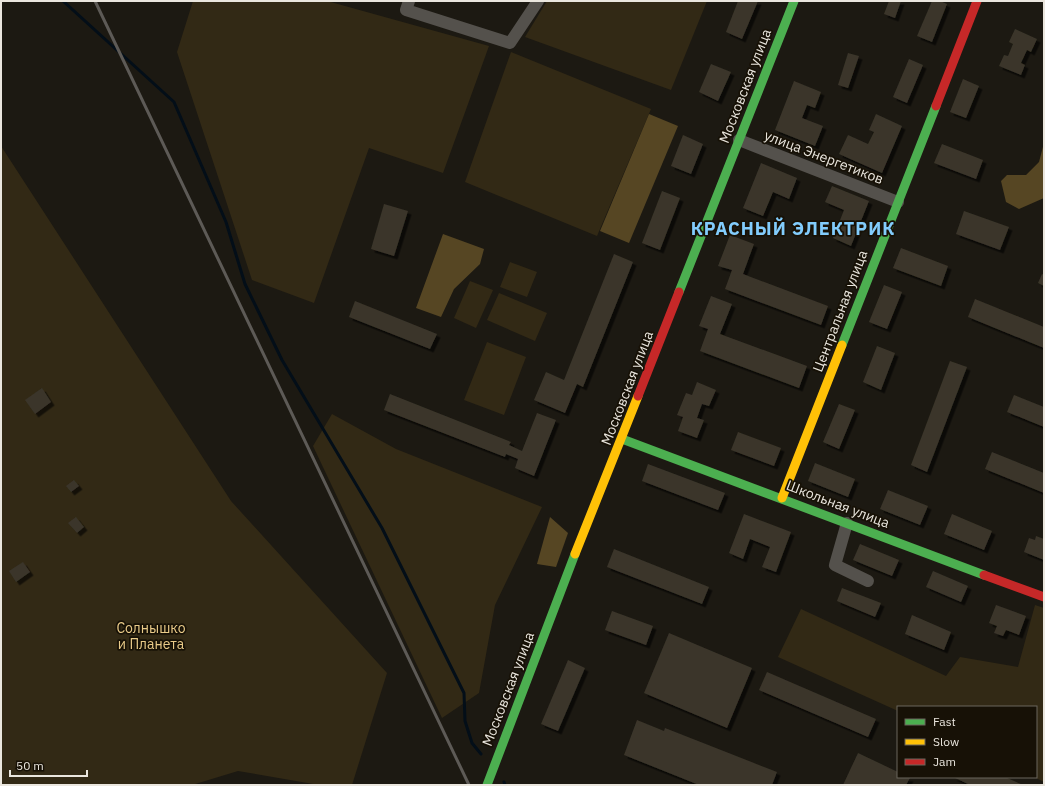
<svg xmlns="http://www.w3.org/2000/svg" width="1045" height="786" font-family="'IBM Plex Sans',sans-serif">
  <defs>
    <filter id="shadow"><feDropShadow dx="3.5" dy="3.5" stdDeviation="0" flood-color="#0009"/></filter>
  </defs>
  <rect width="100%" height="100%" fill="#1c1912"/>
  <!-- green -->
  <g fill="#322915">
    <path d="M 193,1 L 327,1 L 489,46 L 443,173 L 369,148 L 314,303 L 252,280 L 177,52 Z"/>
    <path d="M 547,1 L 707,1 L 671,90 L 525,37 Z"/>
    <path d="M 511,52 L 651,109 L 597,236 L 465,182 Z"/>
    <path d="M 1,146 L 231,501 L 387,673 L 352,785 L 319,785 L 238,771 L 192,785 L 1,785 Z"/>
    <path d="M 510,262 L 537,272 L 527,297 L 500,287 Z"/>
    <path d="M 470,281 L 493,290 L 476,328 L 454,318 Z"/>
    <path d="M 499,293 L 547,313 L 535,341 L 487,320 Z"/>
    <path d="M 487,342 L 526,357 L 504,415 L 464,400 Z"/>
    <path d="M 332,414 L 396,449 L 542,507 L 495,605 L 479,693 L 442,718 L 313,446 Z"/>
    <path d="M 1035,605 L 1044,608 L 1044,782 L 1034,777 L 1036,777 L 1036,707 L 898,707 L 898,711 L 778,657 L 801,609 L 946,676 L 960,657 L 1018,667 Z"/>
  </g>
  <!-- forest -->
  <g fill="#564623">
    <path d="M 649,114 L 678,126 L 629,243 L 600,231 Z"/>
    <path d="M 1044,143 L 1044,198 L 1019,209 L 1006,202 L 1001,181 L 1007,175 L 1026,175 L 1039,162 Z"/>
    <path d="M 443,234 L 484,249 L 480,264 L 454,289 L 441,317 L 416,308 Z"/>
    <path d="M 550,517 L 568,533 L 556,567 L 537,564 Z"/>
  </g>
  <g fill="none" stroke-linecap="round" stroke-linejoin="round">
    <!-- stream -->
    <g stroke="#030e18" stroke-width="3">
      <path d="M 63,1 L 174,102 L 226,222 L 245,284 L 282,360 L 382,528 L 464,693 L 465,721 L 472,743 L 481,754"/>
      <path d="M 504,782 L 505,785"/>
    </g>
  </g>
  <!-- building -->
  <g fill="#3a352a" filter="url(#shadow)">
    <path d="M 738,1 L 758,1 L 742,39 L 726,32 Z"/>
    <path d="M 889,1 L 901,1 L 895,18 L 884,14 Z"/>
    <path d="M 932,1 L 940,1 L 947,4 L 932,42 L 917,36 Z"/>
    <path d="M 1015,29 L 1037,39 L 1031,52 L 1027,50 L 1021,63 L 1025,65 L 1021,75 L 999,66 L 1004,55 L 1008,56 L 1013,44 L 1009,42 Z"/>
    <path d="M 848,53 L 859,56 L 848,88 L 838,85 Z"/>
    <path d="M 909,59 L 923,65 L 907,103 L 893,97 Z"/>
    <path d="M 711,64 L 731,72 L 718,101 L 699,92 Z"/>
    <path d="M 963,79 L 979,86 L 966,118 L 950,112 Z"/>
    <path d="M 794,81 L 821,92 L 815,108 L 807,105 L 802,118 L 823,126 L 815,146 L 775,130 Z"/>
    <path d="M 876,114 L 902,126 L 882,173 L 839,154 L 848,135 L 868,144 L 874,132 L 869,130 Z"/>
    <path d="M 683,135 L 703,144 L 691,174 L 671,166 Z"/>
    <path d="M 942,144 L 983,160 L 976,179 L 934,163 Z"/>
    <path d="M 761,163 L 797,178 L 789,199 L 773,192 L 763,216 L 743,208 Z"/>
    <path d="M 832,186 L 869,201 L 851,246 L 833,238 L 844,210 L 825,202 Z"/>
    <path d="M 662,191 L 680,198 L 660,250 L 642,243 Z"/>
    <path d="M 384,204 L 408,211 L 394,256 L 371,249 Z"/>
    <path d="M 964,211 L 1009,227 L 1000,250 L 956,234 Z"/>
    <path d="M 730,235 L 754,244 L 743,274 L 828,306 L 821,325 L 725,289 L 732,270 L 718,266 Z"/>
    <path d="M 901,248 L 948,266 L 941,286 L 893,268 Z"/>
    <path d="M 614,254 L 633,262 L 583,387 L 577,384 L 565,413 L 534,400 L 546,372 L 564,380 Z"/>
    <path d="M 1042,274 L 1044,275 L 1044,286 L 1038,283 Z"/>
    <path d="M 884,285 L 902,292 L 887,329 L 869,322 Z"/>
    <path d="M 711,296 L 732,304 L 720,334 L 807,366 L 799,388 L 700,351 L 708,329 L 699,326 Z"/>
    <path d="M 975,299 L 1044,327 L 1044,348 L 968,317 Z"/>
    <path d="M 355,301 L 437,334 L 430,349 L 349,317 Z"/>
    <path d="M 877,346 L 895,353 L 881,390 L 863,382 Z"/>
    <path d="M 950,361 L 967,367 L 927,472 L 911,465 Z"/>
    <path d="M 697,382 L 716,390 L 709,406 L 702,404 L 697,418 L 704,420 L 697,438 L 678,431 L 683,417 L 677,415 L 686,393 L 692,395 Z"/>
    <path d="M 42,388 L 51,402 L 35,414 L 25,400 Z"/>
    <path d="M 390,394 L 511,442 L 509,445 L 522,451 L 537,413 L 556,420 L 534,476 L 515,468 L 518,459 L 506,454 L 505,457 L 384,410 Z"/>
    <path d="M 1014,395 L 1044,407 L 1044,427 L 1007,412 Z"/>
    <path d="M 839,404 L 855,410 L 839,449 L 823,442 Z"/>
    <path d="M 738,432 L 781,448 L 774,466 L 731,450 Z"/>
    <path d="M 992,452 L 1044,473 L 1044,493 L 985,469 Z"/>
    <path d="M 815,463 L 855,479 L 848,497 L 808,481 Z"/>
    <path d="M 648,464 L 725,493 L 718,510 L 642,481 Z"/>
    <path d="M 74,480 L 79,486 L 71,492 L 66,486 Z"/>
    <path d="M 888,490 L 928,506 L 920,525 L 880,509 Z"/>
    <path d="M 744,514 L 791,532 L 776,572 L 762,567 L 770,547 L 750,539 L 743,559 L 729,553 Z"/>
    <path d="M 952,514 L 992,531 L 984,550 L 944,534 Z"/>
    <path d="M 76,517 L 84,527 L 77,533 L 68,523 Z"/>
    <path d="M 1036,536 L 1044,539 L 1044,560 L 1024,552 L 1029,538 L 1035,540 Z"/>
    <path d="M 860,544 L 899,560 L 892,576 L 853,560 Z"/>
    <path d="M 614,549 L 709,587 L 702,604 L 607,567 Z"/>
    <path d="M 23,562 L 30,572 L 16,582 L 9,571 Z"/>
    <path d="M 933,571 L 968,586 L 961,602 L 926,587 Z"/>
    <path d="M 842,588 L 881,603 L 875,617 L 837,601 Z"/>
    <path d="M 996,605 L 1026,616 L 1019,635 L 1006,630 L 1003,636 L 994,633 L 997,626 L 989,623 Z"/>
    <path d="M 612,611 L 653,626 L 646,645 L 605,630 Z"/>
    <path d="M 912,615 L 951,632 L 944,650 L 905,634 Z"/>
    <path d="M 669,633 L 752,668 L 727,728 L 644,693 Z"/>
    <path d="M 568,660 L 585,668 L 558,731 L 541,724 Z"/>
    <path d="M 767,672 L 876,719 L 868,737 L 759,690 Z"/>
    <path d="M 637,720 L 664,731 L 665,728 L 777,772 L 772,785 L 699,785 L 624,755 Z"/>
    <path d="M 858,753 L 898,772 L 898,777 L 910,778 L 906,785 L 843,785 Z"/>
    <path d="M 953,777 L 1005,777 L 1023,785 L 970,785 Z"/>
  </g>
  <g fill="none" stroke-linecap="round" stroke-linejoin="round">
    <!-- street -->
    <g stroke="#54514c" stroke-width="12">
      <path d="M 409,1 L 406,10 L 510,43 L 538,1"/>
      <path d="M 739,140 L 898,202"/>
      <path d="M 847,523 L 835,565 L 868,581"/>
    </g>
    <!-- fast -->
    <g stroke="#4caf50" stroke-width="9">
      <path d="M 679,292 L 794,1"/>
      <path d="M 842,345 L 936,106"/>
      <path d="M 622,439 L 984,575"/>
      <path d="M 487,785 L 575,554"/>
    </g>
    <!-- slow -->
    <g stroke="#ffc107" stroke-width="9">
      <path d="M 782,498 L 842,345"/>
      <path d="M 575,554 L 638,396"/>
    </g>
    <!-- jam -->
    <g stroke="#c62828" stroke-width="9">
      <path d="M 936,106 L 977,1"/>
      <path d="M 638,396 L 679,292"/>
      <path d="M 984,575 L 1044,597"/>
    </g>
    <!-- rail -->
    <path stroke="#5d5a56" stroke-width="3" d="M 95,1 L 469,785"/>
  </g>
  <g text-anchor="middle" stroke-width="3.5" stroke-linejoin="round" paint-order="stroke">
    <!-- street labels -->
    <g font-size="14" fill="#eae6de" stroke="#171106">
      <text transform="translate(745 86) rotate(-69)" y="5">Московская улица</text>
      <text transform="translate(824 157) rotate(21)" y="5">улица Энергетиков</text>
      <text transform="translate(840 311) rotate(-69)" y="5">Центральная улица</text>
      <text transform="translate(627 388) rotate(-69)" y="5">Московская улица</text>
      <text transform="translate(838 504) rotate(21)" y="5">Школьная улица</text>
      <text transform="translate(508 689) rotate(-69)" y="5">Московская улица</text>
    </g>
    <!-- park labels -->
    <g font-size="14" fill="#eacb89" stroke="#171106">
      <text x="151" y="633">Солнышко<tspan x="151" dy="16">и Планета</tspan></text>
    </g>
    <!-- district labels -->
    <g font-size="18" font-weight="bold" letter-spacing="1" fill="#82ccfc" stroke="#171106">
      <text x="793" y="235">КРАСНЫЙ ЭЛЕКТРИК</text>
    </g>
  </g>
  <!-- border -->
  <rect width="1045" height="786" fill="none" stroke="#eae6de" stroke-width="4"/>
  <!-- legend -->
  <rect x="897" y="706" width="140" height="72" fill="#171106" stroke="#6b665c"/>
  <rect x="905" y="719" width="20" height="6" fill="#4caf50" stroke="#6b665c"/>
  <text x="933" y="726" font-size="12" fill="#eae6de">Fast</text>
  <rect x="905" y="739" width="20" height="6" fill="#ffc107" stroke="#6b665c"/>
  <text x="933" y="746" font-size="12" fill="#eae6de">Slow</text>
  <rect x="905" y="759" width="20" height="6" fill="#c62828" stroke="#6b665c"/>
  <text x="933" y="766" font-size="12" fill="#eae6de">Jam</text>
  <!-- scale -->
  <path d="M10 770v6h77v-6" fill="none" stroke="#eae6de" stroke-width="2"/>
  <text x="16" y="770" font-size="12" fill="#eae6de" stroke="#171106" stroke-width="3" paint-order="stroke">50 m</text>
</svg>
